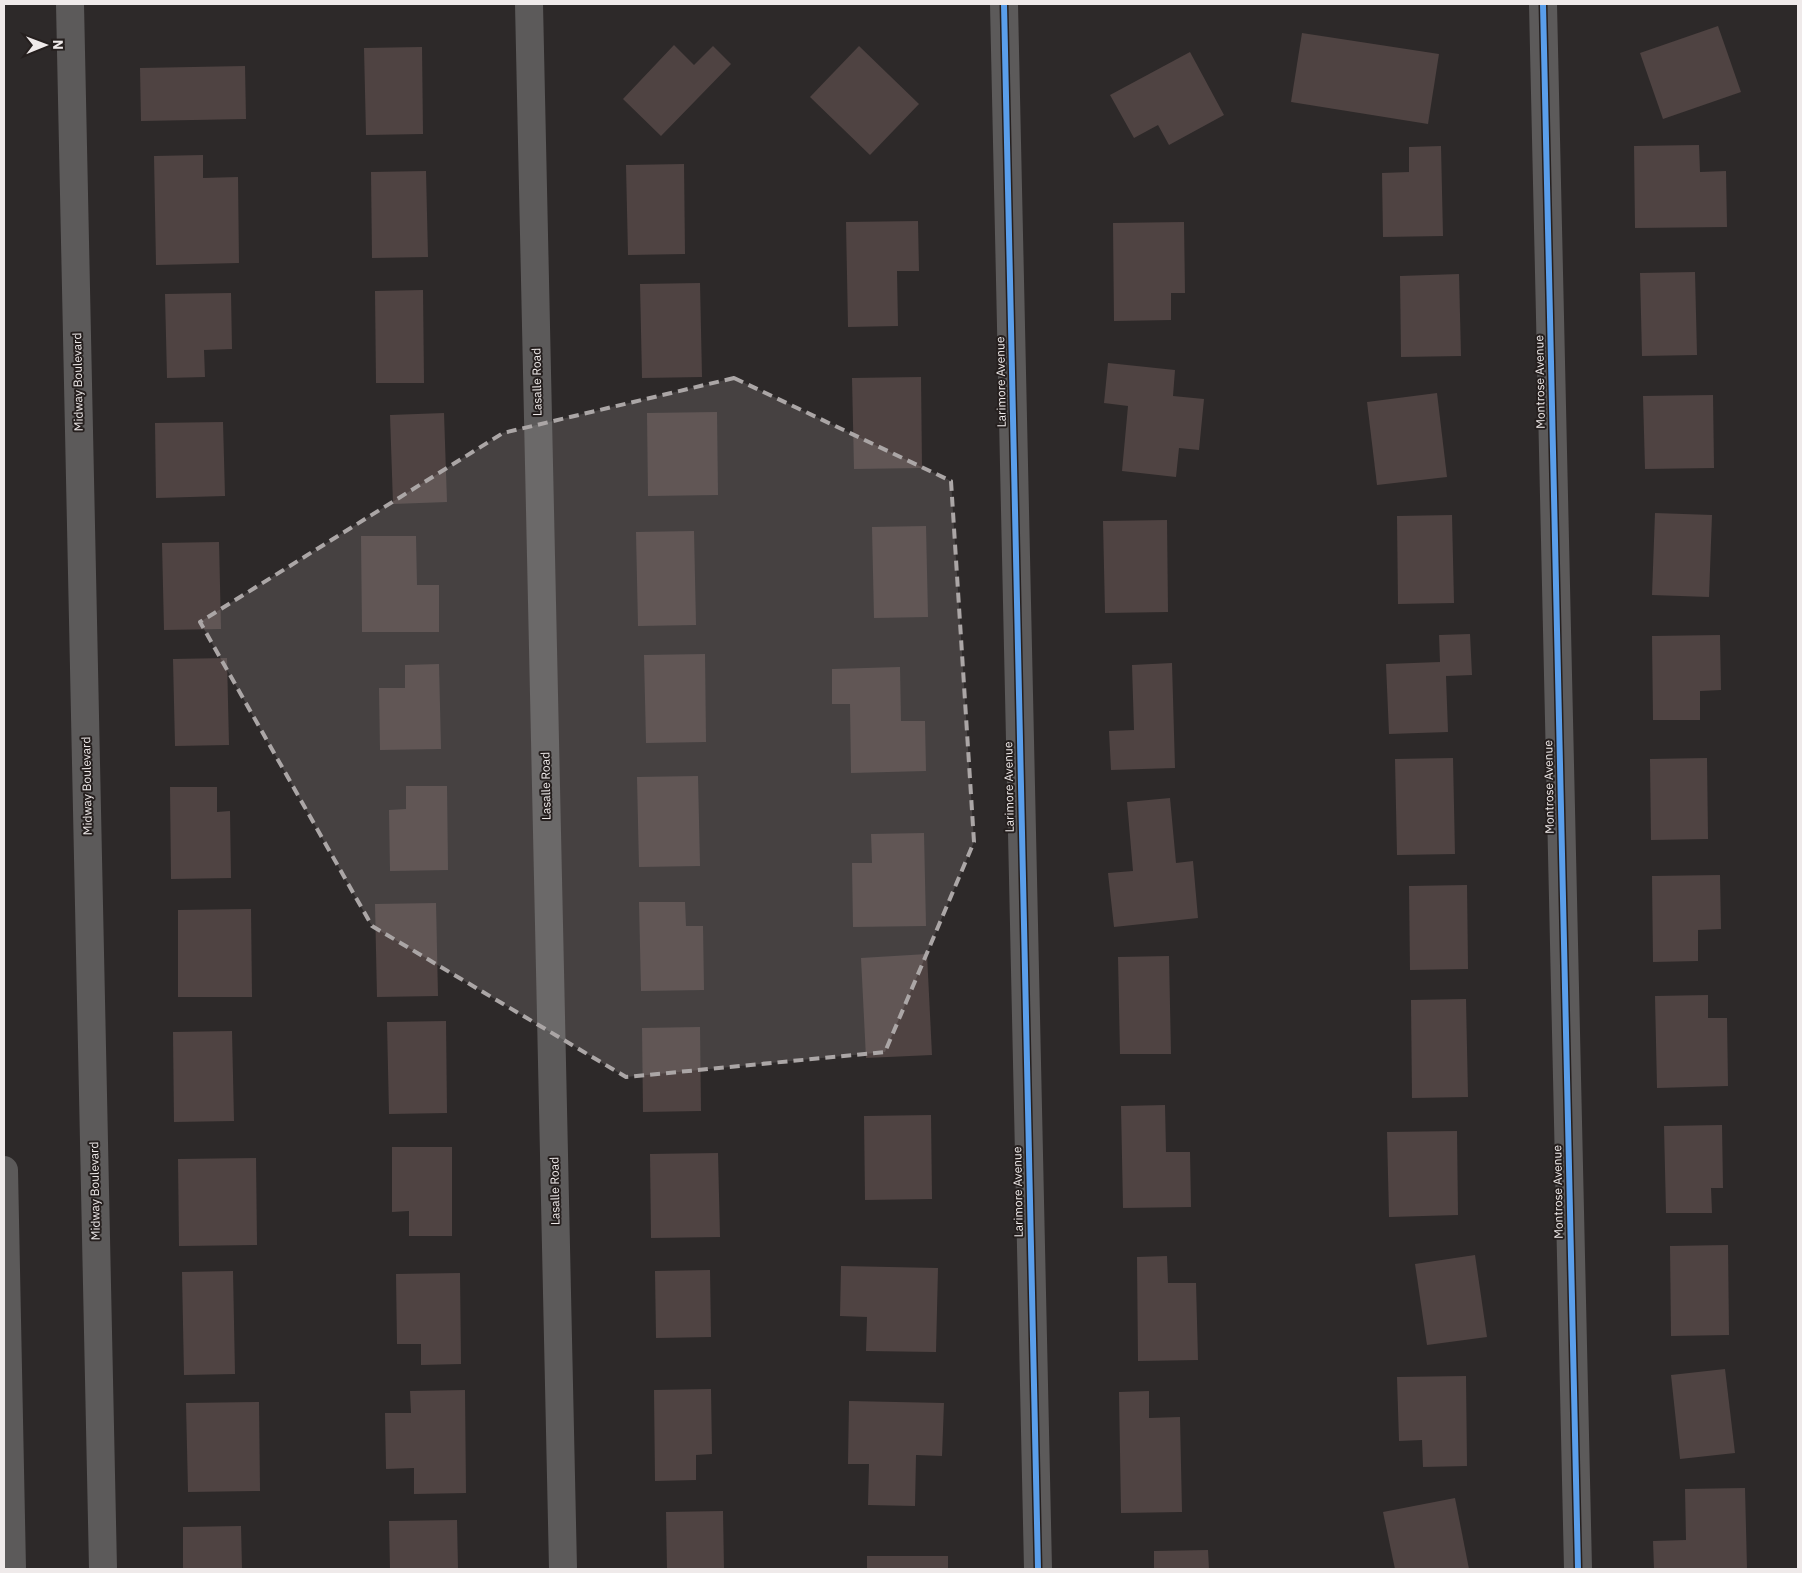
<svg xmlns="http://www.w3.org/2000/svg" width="1802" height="1573" font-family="'IBM Plex Sans',sans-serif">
  <rect width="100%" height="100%" fill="#2d2929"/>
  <!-- building -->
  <g fill="#4f4342">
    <path d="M 1718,26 L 1741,92 L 1663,119 L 1640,53 Z"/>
    <path d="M 1302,33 L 1439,54 L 1428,124 L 1291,102 Z"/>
    <path d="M 674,45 L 694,65 L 713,46 L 731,64 L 661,136 L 623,99 Z"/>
    <path d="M 859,46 L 919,104 L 870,155 L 810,97 Z"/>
    <path d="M 422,47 L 423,134 L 366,135 L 364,48 Z"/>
    <path d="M 1190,52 L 1224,115 L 1169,145 L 1158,125 L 1134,138 L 1110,95 Z"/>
    <path d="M 245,66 L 246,119 L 141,121 L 140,68 Z"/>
    <path d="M 1699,145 L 1700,172 L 1726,171 L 1727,227 L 1635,228 L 1634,146 Z"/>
    <path d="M 1441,146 L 1443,236 L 1383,237 L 1382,173 L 1409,172 L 1409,147 Z"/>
    <path d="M 203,155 L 203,178 L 238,177 L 239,263 L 156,265 L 154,156 Z"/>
    <path d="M 684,164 L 685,254 L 628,255 L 626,165 Z"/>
    <path d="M 426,171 L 428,257 L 372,258 L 371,172 Z"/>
    <path d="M 918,221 L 919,271 L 897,271 L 898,326 L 848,327 L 846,222 Z"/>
    <path d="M 1184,222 L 1185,293 L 1171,293 L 1171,320 L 1114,321 L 1113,223 Z"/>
    <path d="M 1695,272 L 1697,355 L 1642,356 L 1640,273 Z"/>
    <path d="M 1459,274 L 1461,356 L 1401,357 L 1400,276 Z"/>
    <path d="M 700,283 L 702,377 L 642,378 L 640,284 Z"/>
    <path d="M 423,290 L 424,383 L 376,383 L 375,291 Z"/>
    <path d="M 231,293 L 232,349 L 204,350 L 205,377 L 167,378 L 165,294 Z"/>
    <path d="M 1108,363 L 1175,370 L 1173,396 L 1204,399 L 1199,450 L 1179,448 L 1176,477 L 1122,471 L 1128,406 L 1104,403 Z"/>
    <path d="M 921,377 L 922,468 L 854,469 L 852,378 Z"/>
    <path d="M 1437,393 L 1447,477 L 1377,485 L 1367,402 Z"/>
    <path d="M 1713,395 L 1714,468 L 1645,469 L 1643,396 Z"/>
    <path d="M 717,412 L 718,495 L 648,496 L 647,413 Z"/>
    <path d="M 444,413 L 447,502 L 393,504 L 390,415 Z"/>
    <path d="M 223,422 L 225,496 L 156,498 L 155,423 Z"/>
    <path d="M 1655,513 L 1712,515 L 1709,597 L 1652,595 Z"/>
    <path d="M 1452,515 L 1454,603 L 1398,604 L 1397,516 Z"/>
    <path d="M 1167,520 L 1168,612 L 1105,613 L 1103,521 Z"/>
    <path d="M 926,526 L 928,617 L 874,618 L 872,527 Z"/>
    <path d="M 694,531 L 696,625 L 638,626 L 636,532 Z"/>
    <path d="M 361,536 L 416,536 L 417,585 L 439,585 L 439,632 L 362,632 Z"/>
    <path d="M 219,542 L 221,629 L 164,630 L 162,543 Z"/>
    <path d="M 1470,634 L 1472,675 L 1446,676 L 1448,732 L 1389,734 L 1386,664 L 1440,662 L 1439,635 Z"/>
    <path d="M 1720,635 L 1721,690 L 1700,691 L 1700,720 L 1653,720 L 1652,636 Z"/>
    <path d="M 705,654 L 706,742 L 646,743 L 644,655 Z"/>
    <path d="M 227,658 L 229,745 L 175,746 L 173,659 Z"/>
    <path d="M 1172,663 L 1175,768 L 1111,770 L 1109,731 L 1134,730 L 1132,665 Z"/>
    <path d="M 439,664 L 441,749 L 380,750 L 379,688 L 405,688 L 405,665 Z"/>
    <path d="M 900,667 L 901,721 L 925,721 L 926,771 L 851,773 L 850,704 L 832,704 L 832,669 Z"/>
    <path d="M 1453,758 L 1455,854 L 1397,855 L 1395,759 Z"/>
    <path d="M 1707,758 L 1708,839 L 1651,840 L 1650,759 Z"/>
    <path d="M 698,776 L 700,866 L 639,867 L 637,777 Z"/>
    <path d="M 406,786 L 447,786 L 448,870 L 390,871 L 389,810 L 406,809 Z"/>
    <path d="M 170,787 L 217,787 L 217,812 L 230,811 L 231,878 L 171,879 Z"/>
    <path d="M 1170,798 L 1176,863 L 1193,861 L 1198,918 L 1114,927 L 1108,873 L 1133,871 L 1127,802 Z"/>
    <path d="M 924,833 L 926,926 L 853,927 L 852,863 L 872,863 L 871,834 Z"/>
    <path d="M 1720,875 L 1721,929 L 1698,930 L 1698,961 L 1653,962 L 1652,876 Z"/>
    <path d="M 1467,885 L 1468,969 L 1410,970 L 1409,886 Z"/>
    <path d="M 639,902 L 685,902 L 686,926 L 703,926 L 704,990 L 641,991 Z"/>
    <path d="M 436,903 L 438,996 L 377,997 L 375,904 Z"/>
    <path d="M 251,909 L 252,997 L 178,997 L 178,910 Z"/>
    <path d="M 927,954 L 932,1055 L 866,1058 L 861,958 Z"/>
    <path d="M 1169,956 L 1171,1054 L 1120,1054 L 1118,957 Z"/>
    <path d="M 1708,995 L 1708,1018 L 1727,1018 L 1728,1086 L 1657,1088 L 1655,996 Z"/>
    <path d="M 1466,999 L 1468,1097 L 1412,1098 L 1411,1000 Z"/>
    <path d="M 446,1021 L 447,1113 L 389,1114 L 387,1022 Z"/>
    <path d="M 700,1027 L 701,1111 L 643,1112 L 642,1028 Z"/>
    <path d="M 232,1031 L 234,1121 L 174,1122 L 173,1032 Z"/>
    <path d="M 1165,1105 L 1166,1152 L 1190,1152 L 1191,1207 L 1123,1208 L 1121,1106 Z"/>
    <path d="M 931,1115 L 932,1199 L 865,1200 L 864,1116 Z"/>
    <path d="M 1722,1125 L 1723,1188 L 1711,1188 L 1712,1213 L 1666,1213 L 1664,1126 Z"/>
    <path d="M 1457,1131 L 1458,1215 L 1389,1217 L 1387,1132 Z"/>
    <path d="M 392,1147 L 452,1147 L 452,1236 L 409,1236 L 409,1211 L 392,1212 Z"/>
    <path d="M 718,1153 L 720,1237 L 651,1238 L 650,1154 Z"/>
    <path d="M 256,1158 L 257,1245 L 179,1246 L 178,1159 Z"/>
    <path d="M 1728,1245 L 1729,1335 L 1671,1336 L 1670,1246 Z"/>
    <path d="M 1475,1255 L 1487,1337 L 1427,1345 L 1415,1264 Z"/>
    <path d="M 1167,1256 L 1168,1283 L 1196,1283 L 1198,1360 L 1138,1361 L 1137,1257 Z"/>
    <path d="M 841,1266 L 938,1268 L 936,1352 L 866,1351 L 867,1317 L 840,1316 Z"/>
    <path d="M 710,1270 L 711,1337 L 656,1338 L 655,1271 Z"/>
    <path d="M 233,1271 L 235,1374 L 184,1375 L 182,1272 Z"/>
    <path d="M 460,1273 L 461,1364 L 421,1365 L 421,1344 L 397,1344 L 396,1274 Z"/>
    <path d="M 1725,1369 L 1735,1453 L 1680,1459 L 1671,1375 Z"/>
    <path d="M 1466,1376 L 1467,1466 L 1423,1467 L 1422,1440 L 1399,1441 L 1397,1377 Z"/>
    <path d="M 711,1389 L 712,1454 L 696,1455 L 696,1480 L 655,1481 L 654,1390 Z"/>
    <path d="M 465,1390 L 466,1493 L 414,1494 L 414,1468 L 386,1469 L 385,1413 L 411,1413 L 410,1391 Z"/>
    <path d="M 1149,1391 L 1149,1418 L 1180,1417 L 1182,1512 L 1121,1513 L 1119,1392 Z"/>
    <path d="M 849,1401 L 944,1403 L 942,1456 L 916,1455 L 915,1506 L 868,1505 L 869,1464 L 848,1464 Z"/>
    <path d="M 259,1402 L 260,1491 L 188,1492 L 186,1403 Z"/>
    <path d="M 1745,1488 L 1747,1569 L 1654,1569 L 1653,1541 L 1686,1540 L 1685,1489 Z"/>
    <path d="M 1455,1498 L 1469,1569 L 1395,1569 L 1383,1512 Z"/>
    <path d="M 723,1511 L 724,1569 L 667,1569 L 666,1512 Z"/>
    <path d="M 457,1520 L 458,1569 L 390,1569 L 389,1521 Z"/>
    <path d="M 241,1526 L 242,1569 L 183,1569 L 183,1527 Z"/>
    <path d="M 1208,1550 L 1209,1569 L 1154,1569 L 1154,1551 Z"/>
    <rect x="867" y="1556" width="81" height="13"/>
  </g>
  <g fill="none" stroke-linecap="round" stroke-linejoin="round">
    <!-- minor -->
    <g stroke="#5c5a5a" stroke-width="28">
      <path d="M 529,4 L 563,1569"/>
      <path d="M 1004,4 L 1038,1569"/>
      <path d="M 1543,4 L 1578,1569"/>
    </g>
    <!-- tertiary -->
    <g stroke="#5c5a5a" stroke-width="28">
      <path d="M 70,4 L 103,1569"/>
      <path d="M 4,1170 L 12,1569"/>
    </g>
    <!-- cycleway casing -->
    <g stroke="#251f1e" stroke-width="9">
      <g id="cycleway">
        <path d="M 1004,4 L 1038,1569"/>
        <path d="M 1543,4 L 1578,1569"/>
      </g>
    </g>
    <!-- cycleway -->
    <use href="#cycleway" stroke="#5a9eea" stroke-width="6"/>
  </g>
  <!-- marked area -->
  <path fill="#aba6a6" fill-opacity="0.2" stroke="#aba6a6" stroke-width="4" stroke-dasharray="10 6" stroke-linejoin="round" d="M 734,378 L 951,481 L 974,842 L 885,1052 L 626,1077 L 372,926 L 200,622 L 503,433 Z"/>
  <g text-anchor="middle" stroke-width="4" stroke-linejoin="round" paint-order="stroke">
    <!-- street labels -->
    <g font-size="12" fill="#efeaea" stroke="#251f1e">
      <text transform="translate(78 382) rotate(-91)" y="4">Midway Boulevard</text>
      <text transform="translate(537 382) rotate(-91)" y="4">Lasalle Road</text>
      <text transform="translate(1001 382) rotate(-91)" y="4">Larimore Avenue</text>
      <text transform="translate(1540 382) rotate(-91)" y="4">Montrose Avenue</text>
      <text transform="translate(87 786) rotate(-91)" y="4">Midway Boulevard</text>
      <text transform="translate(546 786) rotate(-91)" y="4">Lasalle Road</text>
      <text transform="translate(1009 787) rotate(-91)" y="4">Larimore Avenue</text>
      <text transform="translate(1549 787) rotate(-91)" y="4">Montrose Avenue</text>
      <text transform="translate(95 1191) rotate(-91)" y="4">Midway Boulevard</text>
      <text transform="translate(555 1191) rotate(-91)" y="4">Lasalle Road</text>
      <text transform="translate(1018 1192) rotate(-91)" y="4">Larimore Avenue</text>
      <text transform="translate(1558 1192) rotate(-91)" y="4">Montrose Avenue</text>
    </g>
  </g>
  <!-- border -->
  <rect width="1802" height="1573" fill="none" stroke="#efeaea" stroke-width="10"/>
  <!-- north arrow -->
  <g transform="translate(45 45) rotate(89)" stroke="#251f1e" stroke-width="4" paint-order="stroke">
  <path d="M0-4L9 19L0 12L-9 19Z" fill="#efeaea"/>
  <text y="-8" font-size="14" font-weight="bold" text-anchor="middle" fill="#efeaea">N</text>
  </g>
</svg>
